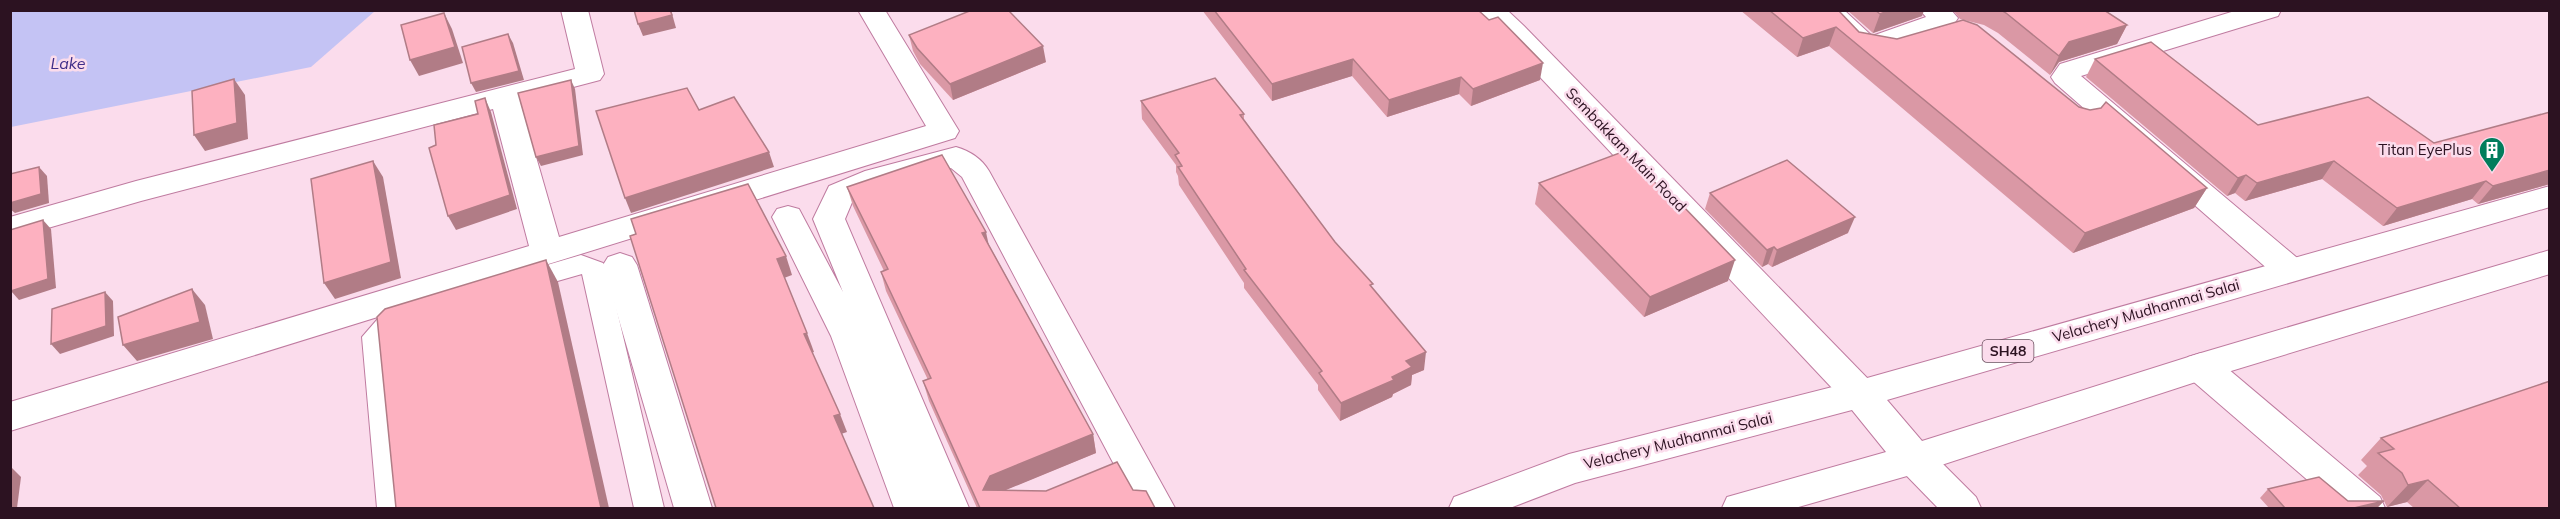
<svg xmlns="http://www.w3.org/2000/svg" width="2560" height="519" font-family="Mulish,sans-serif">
  <rect width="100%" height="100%" fill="#fbdcec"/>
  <!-- water -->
  <path fill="#c4c3f4" d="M 11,11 L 375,11 L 311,67 L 11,127 Z"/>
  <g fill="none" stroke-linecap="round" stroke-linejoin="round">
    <!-- lane casing -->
    <g stroke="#bf7ba0" stroke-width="2">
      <g id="lane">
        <path d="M 581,255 L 603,263 L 607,269 L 664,508 L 634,508 L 582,274 L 519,292 L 510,290 L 506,283 L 510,276 Z"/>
        <path d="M 406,307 L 415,310 L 419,317 L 415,324 L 400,328 L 389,340 L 407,508 L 377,508 L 362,337 L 382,314 Z"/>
      </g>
    </g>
    <!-- street casing -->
    <g stroke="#bf7ba0" stroke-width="2">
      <g id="street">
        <path d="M 561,10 L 588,10 L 604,74 L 600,80 L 520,101 L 559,237 L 926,126 L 858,10 L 885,10 L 959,131 L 955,138 L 10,431 L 10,402 L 529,246 L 493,109 L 141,201 L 10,239 L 10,217 L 136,181 L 575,69 Z"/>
        <path d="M 1477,10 L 1507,10 L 1524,26 L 1873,384 L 1878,394 L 1873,404 L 1860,408 L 1847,404 Z"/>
        <path d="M 1815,10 L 1844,10 L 1872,36 L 1926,17 L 1920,10 L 1951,10 L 1958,18 L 1952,27 L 1872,53 L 1853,49 Z"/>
        <path d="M 2238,10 L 2281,10 L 2278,16 L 2081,76 L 2302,262 L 2307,270 L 2302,278 L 2290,282 L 2278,278 L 2055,83 L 2051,77 L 2060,64 Z"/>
        <path d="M 956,147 C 970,151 982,159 989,171 L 1175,508 L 1137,508 L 962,177 L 951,168 L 886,186 L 853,200 L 845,219 L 969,508 L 894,508 L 831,336 L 772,217 L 777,209 L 788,206 L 799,209 L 843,292 L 813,219 L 829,186 L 865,171 Z"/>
        <path d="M 620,253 L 632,257 L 637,265 L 712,508 L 674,508 L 603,265 L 608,257 Z"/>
        <path d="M 2201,353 L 2214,357 L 2380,497 L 2385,508 L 2340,508 L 2188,377 L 2183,367 L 2188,357 Z"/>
        <path d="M 1914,444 L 1927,448 L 1976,497 L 1981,508 L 1938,508 L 1901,470 L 1895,459 L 1901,448 Z"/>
      </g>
    </g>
    <!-- primary casing -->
    <g stroke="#bf7ba0" stroke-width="2">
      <path id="primary" d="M 2550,186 L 2550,207 L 1887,400 L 1922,441 L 2201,353 L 2550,250 L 2550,274 L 2208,378 L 1914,474 L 1795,508 L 1722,508 L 1727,497 L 1886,452 L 1852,410 L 1575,483 L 1510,508 L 1449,508 L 1454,497 L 1569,454 L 1860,380 Z"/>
    </g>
    <!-- lane -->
    <use href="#lane" fill="#fff" fill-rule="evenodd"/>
    <!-- street -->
    <use href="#street" fill="#fff" fill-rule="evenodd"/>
    <!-- primary -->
    <use href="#primary" fill="#fff" fill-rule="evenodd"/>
  </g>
  <!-- wall -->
  <g fill="#da98a5">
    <path d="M 1202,10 L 1478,10 L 1540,80 L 1471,106 L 1459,94 L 1387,117 L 1352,76 L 1272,101 Z"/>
    <path d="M 1740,10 L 1838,10 L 1859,32 L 2079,107 L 2207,188 L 2194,208 L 2073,253 L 1829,46 L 1797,57 Z"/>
    <path d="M 1847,10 L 1924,10 L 1922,16 L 1873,33 Z"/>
    <path d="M 1953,10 L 2104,10 L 2127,25 L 2117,44 L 2059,62 L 2050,75 L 1998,33 L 1984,25 L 1960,19 Z"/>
    <path d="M 909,35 L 1046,62 L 953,100 L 920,64 L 913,51 Z"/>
    <path d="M 2095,59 L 2258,125 L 2434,143 L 2550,184 L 2478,204 L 2472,199 L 2383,226 L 2322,179 L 2245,201 L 2235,193 L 2227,196 L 2086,77 Z"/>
    <path d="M 1141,101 L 1244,114 L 1244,119 L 1335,242 L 1372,288 L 1424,370 L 1412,375 L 1411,385 L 1393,394 L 1392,397 L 1340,421 L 1318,390 L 1318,385 L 1244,288 L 1244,283 L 1179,185 L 1178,176 L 1176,172 L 1176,165 L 1142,119 Z"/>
    <path d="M 1539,183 L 1728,281 L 1644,317 L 1535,204 Z"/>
    <path d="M 847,187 L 988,243 L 1093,434 L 1096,453 L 1005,490 L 1046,491 L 1133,490 L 1155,508 L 977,508 L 929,401 L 923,381 L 928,380 L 886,291 L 881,272 L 884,271 L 853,206 Z"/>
    <path d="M 1710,193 L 1848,233 L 1772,267 L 1768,264 L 1762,267 L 1705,209 Z"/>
    <path d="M 2381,438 L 2550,508 L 2414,508 L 2407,502 L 2387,507 L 2381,495 L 2358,475 L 2367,466 L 2361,460 Z"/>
    <path d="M 2268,489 L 2348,501 L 2384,501 L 2377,508 L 2269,508 L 2260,498 Z"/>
  </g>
  <!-- shaded-wall -->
  <g fill="#b17c86">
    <path d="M 671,10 L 676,28 L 643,36 L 638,24 Z"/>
    <path d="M 1890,10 L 1924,10 L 1922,16 L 1873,33 L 1880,14 Z"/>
    <path d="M 444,13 L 452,29 L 463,63 L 419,76 L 410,60 Z"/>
    <path d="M 2127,25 L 2117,44 L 2059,62 L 2050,75 L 2059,56 L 2069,42 Z"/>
    <path d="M 1836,27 L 1829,46 L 1797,57 L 1803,38 Z"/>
    <path d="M 508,34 L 513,43 L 524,80 L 476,92 L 471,83 Z"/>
    <path d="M 1043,46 L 1046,62 L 953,100 L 950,84 Z"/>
    <path d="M 1353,59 L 1352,76 L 1272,101 L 1272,84 Z"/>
    <path d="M 1543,63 L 1540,80 L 1471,106 L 1473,89 Z"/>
    <path d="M 1461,77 L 1459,94 L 1387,117 L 1389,100 Z"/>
    <path d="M 234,79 L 245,95 L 248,139 L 205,151 L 194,135 Z"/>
    <path d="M 571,80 L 575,89 L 583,155 L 541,166 L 536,157 Z"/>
    <path d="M 485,98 L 491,112 L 517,209 L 456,230 L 448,216 Z"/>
    <path d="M 769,152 L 774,167 L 631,213 L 625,198 Z"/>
    <path d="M 373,161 L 383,177 L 401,278 L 335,299 L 324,283 Z"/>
    <path d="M 2334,161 L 2322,179 L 2245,201 L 2257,183 Z"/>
    <path d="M 39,167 L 47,176 L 49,203 L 15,213 L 10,209 L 10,203 Z"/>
    <path d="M 2550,170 L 2550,184 L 2478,204 L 2493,186 Z"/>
    <path d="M 2246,175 L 2235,193 L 2227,196 L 2238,178 Z"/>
    <path d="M 2486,181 L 2472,199 L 2383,226 L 2397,208 Z"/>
    <path d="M 2207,188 L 2194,208 L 2073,253 L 2085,233 Z"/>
    <path d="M 1855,217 L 1848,233 L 1772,267 L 1777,250 Z"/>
    <path d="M 43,220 L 51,229 L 56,288 L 19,300 L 11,291 Z"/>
    <path d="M 986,232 L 990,251 L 982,233 Z"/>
    <path d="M 1774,247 L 1768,264 L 1762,267 L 1767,250 Z"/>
    <path d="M 786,256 L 792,275 L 784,278 L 777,259 Z"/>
    <path d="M 546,260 L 558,282 L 609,508 L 601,508 Z"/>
    <path d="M 1735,260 L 1728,281 L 1644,317 L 1650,297 Z"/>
    <path d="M 192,289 L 205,305 L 213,339 L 137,361 L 123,345 Z"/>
    <path d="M 105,292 L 113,301 L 114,336 L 60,354 L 51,344 Z"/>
    <path d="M 807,333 L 814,352 L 811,353 L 804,334 Z"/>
    <path d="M 1426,352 L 1424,370 L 1412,375 L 1411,385 L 1393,394 L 1392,397 L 1340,421 L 1341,403 L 1392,377 L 1406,361 Z"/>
    <path d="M 840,414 L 847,432 L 841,434 L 834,416 Z"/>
    <path d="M 1093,434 L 1096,453 L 994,495 L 983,490 L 990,476 Z"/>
    <path d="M 10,466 L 21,477 L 17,508 L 10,508 Z"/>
    <path d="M 2428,480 L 2407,502 L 2387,507 L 2408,485 Z"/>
    <path d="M 2384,501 L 2377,508 L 2354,508 Z"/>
  </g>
  <!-- building -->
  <g fill="#fdb1c0" stroke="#b17c86" stroke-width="1.5">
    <path d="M 634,10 L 670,10 L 672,15 L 638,24 Z"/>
    <path d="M 972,10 L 1008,10 L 1043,46 L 950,84 L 917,48 L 909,35 Z"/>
    <path d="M 1214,10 L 1478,10 L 1489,20 L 1498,17 L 1543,63 L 1473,89 L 1461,77 L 1389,100 L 1353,59 L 1272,84 Z"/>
    <path d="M 1769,10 L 1838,10 L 1859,32 L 1897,39 L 1963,20 L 1977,25 L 2079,107 L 2090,110 L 2101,108 L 2106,102 L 2207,188 L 2085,233 L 1836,27 L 1803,38 Z"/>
    <path d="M 1875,10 L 1890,10 L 1880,14 Z"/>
    <path d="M 2001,10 L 2104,10 L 2127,25 L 2069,42 L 2059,56 L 2006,13 Z"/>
    <path d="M 444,13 L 455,47 L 410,60 L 401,25 Z"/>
    <path d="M 508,34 L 519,71 L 471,83 L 462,47 Z"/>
    <path d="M 2151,42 L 2258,125 L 2368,97 L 2434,143 L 2550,112 L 2550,170 L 2493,186 L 2486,181 L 2397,208 L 2334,161 L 2257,183 L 2246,175 L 2238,178 L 2095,59 Z"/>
    <path d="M 1215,78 L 1244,114 L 1240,115 L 1335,242 L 1373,284 L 1370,285 L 1426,352 L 1406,361 L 1412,367 L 1392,377 L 1394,380 L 1341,403 L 1319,373 L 1322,371 L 1244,270 L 1246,269 L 1178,167 L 1182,166 L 1175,155 L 1179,153 L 1141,101 Z"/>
    <path d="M 234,79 L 237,123 L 194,135 L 192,91 Z"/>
    <path d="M 571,80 L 579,146 L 536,157 L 518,93 Z"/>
    <path d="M 687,88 L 699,110 L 734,97 L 769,152 L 625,198 L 596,111 Z"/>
    <path d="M 485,98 L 510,195 L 448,216 L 429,148 L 436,145 L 434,125 L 478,114 L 475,101 Z"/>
    <path d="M 1622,152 L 1677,203 L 1679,202 L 1735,260 L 1650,297 L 1539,183 Z"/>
    <path d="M 942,155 L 986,232 L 982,233 L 1093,434 L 990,476 L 983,490 L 1046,491 L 1117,462 L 1133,490 L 1146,491 L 1155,508 L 980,508 L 923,381 L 931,378 L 881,272 L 888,269 L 847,187 Z"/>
    <path d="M 1787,160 L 1855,217 L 1777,250 L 1774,247 L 1767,250 L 1710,193 Z"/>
    <path d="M 373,161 L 391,262 L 324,283 L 311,179 Z"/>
    <path d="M 39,167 L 41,194 L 10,203 L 10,174 Z"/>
    <path d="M 748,184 L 786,256 L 777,259 L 807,333 L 804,334 L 840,414 L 834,416 L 874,508 L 716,508 L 630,236 L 636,234 L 631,219 Z"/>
    <path d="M 43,220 L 48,279 L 11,291 L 10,230 Z"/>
    <path d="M 546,260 L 601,508 L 396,508 L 377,317 L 385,309 Z"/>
    <path d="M 192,289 L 200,322 L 123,345 L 118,317 Z"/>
    <path d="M 105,292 L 106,326 L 51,344 L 52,309 Z"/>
    <path d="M 2550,381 L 2550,508 L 2460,508 L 2428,480 L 2408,485 L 2402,473 L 2378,453 L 2394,449 L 2381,438 Z"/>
    <path d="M 2319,477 L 2348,501 L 2384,501 L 2354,508 L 2285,508 L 2268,489 Z"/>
  </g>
  <!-- icons -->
  <defs>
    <g id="building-pin" transform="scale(1.35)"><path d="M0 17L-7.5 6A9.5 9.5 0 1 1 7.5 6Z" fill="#017d5c" stroke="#fbdcec"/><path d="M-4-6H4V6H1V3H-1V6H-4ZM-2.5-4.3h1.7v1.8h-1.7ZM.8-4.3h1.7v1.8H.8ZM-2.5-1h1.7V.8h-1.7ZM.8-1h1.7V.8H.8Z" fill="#fff"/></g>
  </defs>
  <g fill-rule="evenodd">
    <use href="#building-pin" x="2492" y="150"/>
  </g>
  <g text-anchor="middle" stroke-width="5" stroke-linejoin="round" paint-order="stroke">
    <!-- shield labels -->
    <rect fill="#fbdcec" stroke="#6a4f5e" stroke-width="1.5" x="1982.5" y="340" width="51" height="22" rx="4.5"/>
    <g font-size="14" font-weight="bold" fill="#2c1221">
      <text x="2008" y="356">SH48</text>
    </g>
    <!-- street labels -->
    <g font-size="15" fill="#2c1221" stroke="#fbdcec">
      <text transform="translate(1626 150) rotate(46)" y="5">Sembakkam Main Road</text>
      <text transform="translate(2146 311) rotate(-16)" y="5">Velachery Mudhanmai Salai</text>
      <text transform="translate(1678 441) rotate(-14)" y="5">Velachery Mudhanmai Salai</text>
    </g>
    <!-- poi labels -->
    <g font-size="15" fill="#2c1221" stroke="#fbdcec" text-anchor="end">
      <text x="2472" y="155">Titan EyePlus</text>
    </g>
    <!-- water labels -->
    <g font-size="16" font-style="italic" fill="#3f2d88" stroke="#fbdcec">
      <text x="68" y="69">Lake</text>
    </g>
  </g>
  <!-- border -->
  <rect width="2560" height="519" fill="none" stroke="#2c1221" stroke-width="24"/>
</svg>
